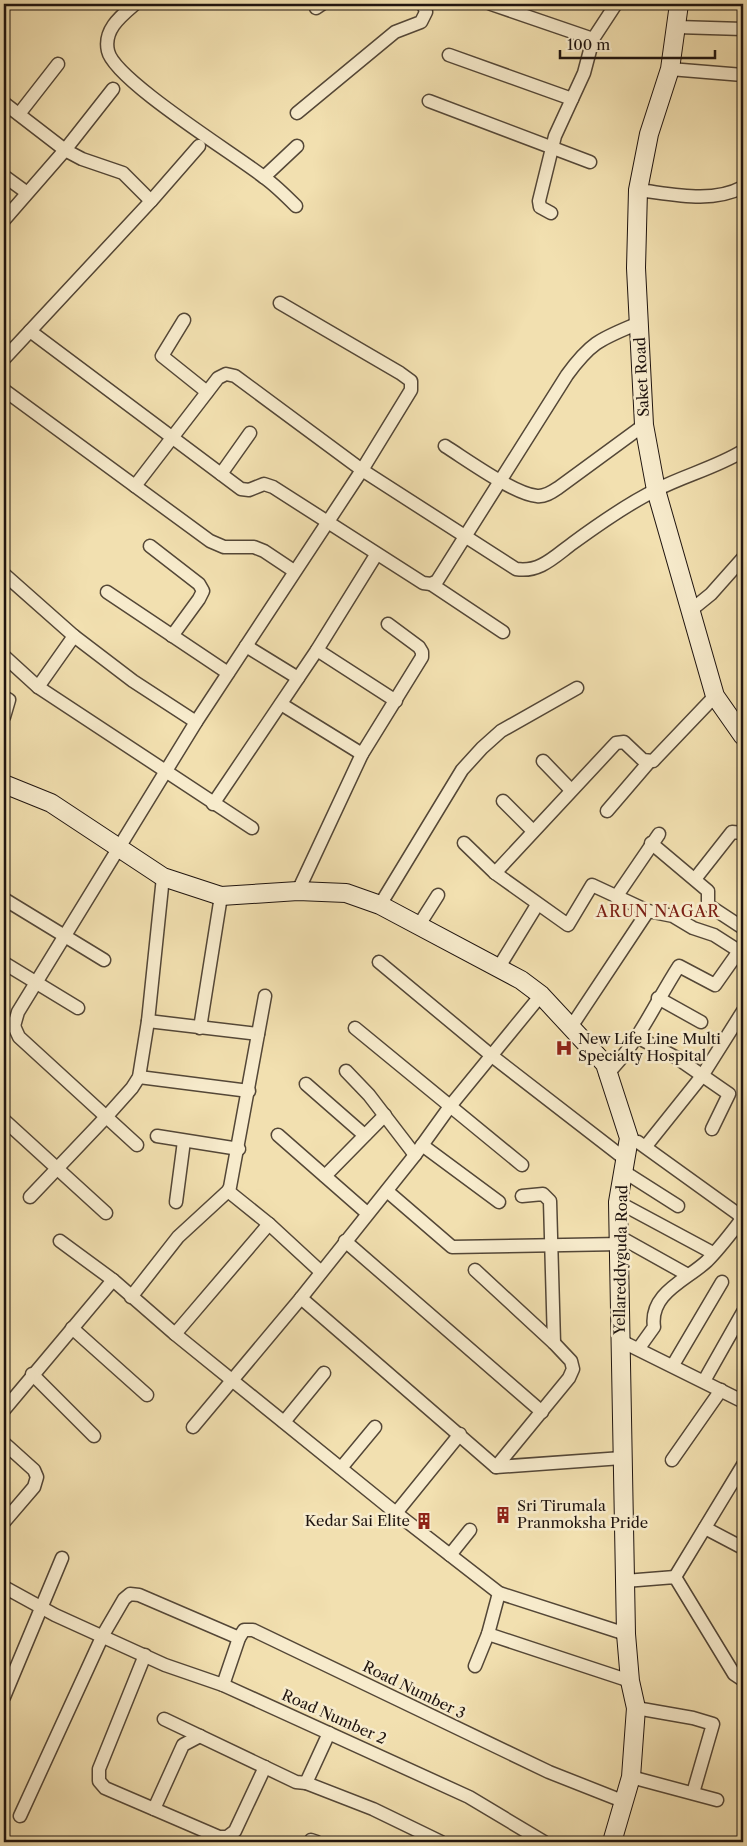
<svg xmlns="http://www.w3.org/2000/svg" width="747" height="1846" font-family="'Libre Caslon Text',serif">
  <rect width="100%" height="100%" fill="#f2e0b0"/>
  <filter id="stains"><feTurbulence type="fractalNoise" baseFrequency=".004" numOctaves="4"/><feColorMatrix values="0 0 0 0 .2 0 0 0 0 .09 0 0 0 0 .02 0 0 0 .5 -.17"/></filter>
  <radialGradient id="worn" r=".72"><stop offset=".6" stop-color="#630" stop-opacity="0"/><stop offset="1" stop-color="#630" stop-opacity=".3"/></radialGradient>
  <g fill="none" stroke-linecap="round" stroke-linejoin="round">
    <!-- street casing -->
    <g stroke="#544737" stroke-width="15">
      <g id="street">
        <path d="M 135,4 C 121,16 103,30 108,51 C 114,80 236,155 265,178 C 276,186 286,196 296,206"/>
        <path d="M 491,4 L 593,39"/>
        <path d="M 316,8 L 322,4"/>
        <path d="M 677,27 L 743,29"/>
        <path d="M 449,55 L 572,99"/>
        <path d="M 670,69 L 743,75"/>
        <path d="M 429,101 L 590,162"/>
        <path d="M 4,103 L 65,150 L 82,159 L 123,173 L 151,201"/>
        <path d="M 297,113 L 395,32 L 421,22 L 426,12 L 423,4"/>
        <path d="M 19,114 L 58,64"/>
        <path d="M 4,176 L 26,192"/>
        <path d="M 264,177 L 297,146"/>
        <path d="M 638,190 C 672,194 711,204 743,187"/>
        <path d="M 551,213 L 540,207 L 539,201 L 555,136 L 584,73 L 593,39 L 616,4"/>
        <path d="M 4,220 L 65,150 L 113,89"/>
        <path d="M 184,320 L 162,356 L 207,392"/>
        <path d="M 30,331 L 241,489 L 249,490 L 264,484 L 273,487 L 423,583 L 431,584 L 437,581 L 567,375 C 592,341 601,339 639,323"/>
        <path d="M 4,359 L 151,201 L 199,146"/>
        <path d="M 4,390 L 210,541 L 224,547 L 254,547 L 264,551 L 294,571"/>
        <path d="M 445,446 C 466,459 514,494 537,496 C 545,497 552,492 558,488 L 644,425"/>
        <path d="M 221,474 L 250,433"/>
        <path d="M 135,486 L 218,378 L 226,374 L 235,376 L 362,470 L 516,569 C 540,573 555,556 573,543 C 599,524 627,504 656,490 C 685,475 715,468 743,451"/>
        <path d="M 150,546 L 199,584 L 203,591 L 199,599 L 172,636"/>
        <path d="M 4,574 L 74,636 L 133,681 L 196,722"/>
        <path d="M 431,584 L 503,632"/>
        <path d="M 107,592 L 228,673"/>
        <path d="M 690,611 L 711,594 L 743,558"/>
        <path d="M 246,646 L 298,678"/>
        <path d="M 317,650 L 396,701"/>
        <path d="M 4,656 L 38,687 L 252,828"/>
        <path d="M 38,687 L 74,636"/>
        <path d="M 4,697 L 9,700 L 4,717"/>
        <path d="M 281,704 L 362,754"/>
        <path d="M 543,761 L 571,790"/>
        <path d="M 503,801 L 533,831"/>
        <path d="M 213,804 L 317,650 L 376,555"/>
        <path d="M 607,811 L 649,762"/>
        <path d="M 464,843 L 495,873 L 568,925 L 592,885 L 648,911 L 673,916 L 693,928 L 714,935 L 739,951 L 743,959"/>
        <path d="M 651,843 L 708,891 L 708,905 L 743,928"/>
        <path d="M 495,873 L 616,743 L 624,742 L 643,760 L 653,761 L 715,696"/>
        <path d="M 695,879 L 732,832 L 743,833"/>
        <path d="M 298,891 L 362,754 L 422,657 L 422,652 L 419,647 L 388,624"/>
        <path d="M 616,897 L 659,834"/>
        <path d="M 4,899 L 104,960"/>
        <path d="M 380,905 L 462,770 L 482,748 L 501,731 L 577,688"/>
        <path d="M 419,925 L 438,895"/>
        <path d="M 379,962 L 492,1056 L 625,1159"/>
        <path d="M 4,963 L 78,1008"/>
        <path d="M 499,967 L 537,905"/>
        <path d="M 658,998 L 701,1022"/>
        <path d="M 4,1021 L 14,1026 L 19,1037 L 137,1145"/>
        <path d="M 148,1021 L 258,1034"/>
        <path d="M 14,1026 L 18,1012 L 196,722 L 362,470 L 411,390 L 411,381 L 400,373 L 280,303"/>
        <path d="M 571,1027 L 648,911"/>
        <path d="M 200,1028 L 221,896"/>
        <path d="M 355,1028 L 522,1165"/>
        <path d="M 637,1037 L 677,1058 L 729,1094 L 712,1129"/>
        <path d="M 346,1071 L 369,1095 L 415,1155"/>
        <path d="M 606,1075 C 638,1044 655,1003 679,966 L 715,985 L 739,951 L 743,950"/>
        <path d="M 139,1077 L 249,1091"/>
        <path d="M 306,1084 L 362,1133 L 366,1134"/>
        <path d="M 4,1120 L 106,1213"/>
        <path d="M 278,1135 L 367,1213"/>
        <path d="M 157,1136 L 239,1149"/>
        <path d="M 638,1142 L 738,1214 L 743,1221"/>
        <path d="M 422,1145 L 499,1202"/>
        <path d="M 646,1146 L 702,1076 L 743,1011"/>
        <path d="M 623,1171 L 678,1206"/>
        <path d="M 325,1176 L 385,1115"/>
        <path d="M 228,1191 L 269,1224 L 321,1272"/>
        <path d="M 387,1191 L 452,1247 L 621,1244"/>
        <path d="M 522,1196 L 543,1194 L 550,1201 L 554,1343"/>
        <path d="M 30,1197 L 107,1116 L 132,1088 L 139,1077 L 148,1021 L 163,877"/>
        <path d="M 176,1202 L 184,1141"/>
        <path d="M 618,1202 L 713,1253"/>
        <path d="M 620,1237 L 688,1275"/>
        <path d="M 60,1241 L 113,1280 L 175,1334 L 396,1513 L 499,1593 L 626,1634"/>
        <path d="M 345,1241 L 542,1412"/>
        <path d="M 475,1270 L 554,1343 L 571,1361 L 573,1369 L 569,1378 L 496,1467"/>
        <path d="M 131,1297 L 178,1237 L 228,1191 L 230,1187 L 265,996"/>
        <path d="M 301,1298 L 496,1467 L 622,1458"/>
        <path d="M 72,1328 L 147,1395"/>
        <path d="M 175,1334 L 269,1224"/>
        <path d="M 619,1340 L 742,1401 L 743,1398"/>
        <path d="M 639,1348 L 654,1327 C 649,1293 687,1280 707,1261 C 720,1248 731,1233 742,1219"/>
        <path d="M 673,1365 L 722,1282"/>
        <path d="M 32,1374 L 94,1436"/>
        <path d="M 704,1381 L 743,1312"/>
        <path d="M 4,1410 L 113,1280"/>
        <path d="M 284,1422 L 324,1373"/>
        <path d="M 193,1427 L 301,1298 L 415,1155 L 451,1105 L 541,995"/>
        <path d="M 4,1443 L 34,1470 L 37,1477 L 34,1487 L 4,1522"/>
        <path d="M 672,1460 L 721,1390"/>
        <path d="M 341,1468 L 375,1427"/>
        <path d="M 396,1513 L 460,1434"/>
        <path d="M 705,1528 L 743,1548"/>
        <path d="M 450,1555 L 470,1530"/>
        <path d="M 675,1577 L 743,1465"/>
        <path d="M 625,1581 L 675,1577 L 734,1674 L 743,1680"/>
        <path d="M 4,1587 L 55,1615 L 165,1665 L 223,1685 L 469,1797 L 544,1842"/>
        <path d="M 488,1634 L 499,1593"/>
        <path d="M 145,1655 L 99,1769 L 99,1781 L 105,1788 L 219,1837 L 227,1837 L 235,1831 L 265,1767"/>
        <path d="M 475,1666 L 488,1634 L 630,1681"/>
        <path d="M 223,1685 L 239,1638 L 244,1630 L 253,1630 L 549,1772 L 625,1802"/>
        <path d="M 4,1697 L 62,1558"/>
        <path d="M 636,1708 L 693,1718 L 713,1724 L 693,1793"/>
        <path d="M 164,1719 L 296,1782 L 306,1783 L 329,1733"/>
        <path d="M 631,1777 L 717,1800"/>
        <path d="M 306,1783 L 373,1809 L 441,1842"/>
        <path d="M 154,1809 L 183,1745 L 200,1736"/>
        <path d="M 20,1816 L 103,1635 L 124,1599 L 130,1594 L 139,1595 L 239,1638"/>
        <path d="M 310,1842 L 311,1840 L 317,1842"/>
      </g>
    </g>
    <!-- secondary casing -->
    <g stroke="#1f140f" stroke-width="20">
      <g id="secondary">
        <path d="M 679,4 L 670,69 L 649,134 L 638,190 L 636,268 L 644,425 L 656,490 L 715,696 L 743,736"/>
        <path d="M 4,784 L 51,803 L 163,877 L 221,896 L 298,891 L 346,893 L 380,905 L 521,980 L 541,995 L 605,1064 L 629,1138 L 618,1202 L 626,1634 L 630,1681 L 636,1708 L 631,1777 L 612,1842"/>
      </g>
    </g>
    <!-- street -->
    <use href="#street" stroke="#f7ebcc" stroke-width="12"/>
    <!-- secondary -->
    <use href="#secondary" stroke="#f7ebcc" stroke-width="18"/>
  </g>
  <!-- icons -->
  <defs>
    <g id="hospital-bare" transform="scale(1.35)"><path d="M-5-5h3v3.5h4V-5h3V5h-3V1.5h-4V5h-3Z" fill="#8f2418" stroke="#f7ebcc" stroke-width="2.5" paint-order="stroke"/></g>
    <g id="building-bare" transform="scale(1.35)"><path d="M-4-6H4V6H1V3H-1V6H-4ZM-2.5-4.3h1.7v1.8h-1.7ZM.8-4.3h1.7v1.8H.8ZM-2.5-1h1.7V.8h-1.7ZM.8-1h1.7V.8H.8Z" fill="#8f2418" stroke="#f7ebcc" stroke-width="2.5" paint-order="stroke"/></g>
  </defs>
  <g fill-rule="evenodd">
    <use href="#hospital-bare" x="564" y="1048"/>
    <use href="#building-bare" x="503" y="1515"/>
    <use href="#building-bare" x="424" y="1521"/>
  </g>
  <g text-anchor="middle" stroke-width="5" stroke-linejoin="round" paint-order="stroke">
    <!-- street labels -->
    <g font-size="15" fill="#1f140f" stroke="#f7ebcc">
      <text transform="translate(642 377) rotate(-93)" y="5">Saket Road</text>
      <text transform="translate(621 1260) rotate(-89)" y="5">Yellareddyguda Road</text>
      <text transform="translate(414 1690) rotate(26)" y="5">Road Number 3</text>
      <text transform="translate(334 1717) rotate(24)" y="5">Road Number 2</text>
    </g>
    <!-- poi labels -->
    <g font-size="15" fill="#1f140f" stroke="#f7ebcc" text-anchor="start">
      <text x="578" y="1044">New Life Line Multi<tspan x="578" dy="17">Specialty Hospital</tspan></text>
      <text x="517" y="1511">Sri Tirumala<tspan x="517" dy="17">Pranmoksha Pride</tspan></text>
      <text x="410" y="1526" text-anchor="end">Kedar Sai Elite</text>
    </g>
    <!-- neighbourhood labels -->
    <g font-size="16" letter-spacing="1" fill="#7a1f14" stroke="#f7ebcc">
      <text x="658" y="917">ARUN NAGAR</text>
    </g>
  </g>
  <!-- margin -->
  <rect width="747" height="1846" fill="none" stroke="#f2e0b0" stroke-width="20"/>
  <rect x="5" y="5" width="737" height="1836" fill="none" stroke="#1f140f" stroke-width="2.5"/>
  <rect x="10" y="10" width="727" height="1826" fill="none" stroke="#1f140f"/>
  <!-- scale -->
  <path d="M560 50v8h155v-8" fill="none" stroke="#1f140f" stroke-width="2.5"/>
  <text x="567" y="50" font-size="15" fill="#1f140f" stroke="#f7ebcc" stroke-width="4" paint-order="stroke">100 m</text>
  <rect width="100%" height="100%" filter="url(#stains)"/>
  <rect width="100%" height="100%" fill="url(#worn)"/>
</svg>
